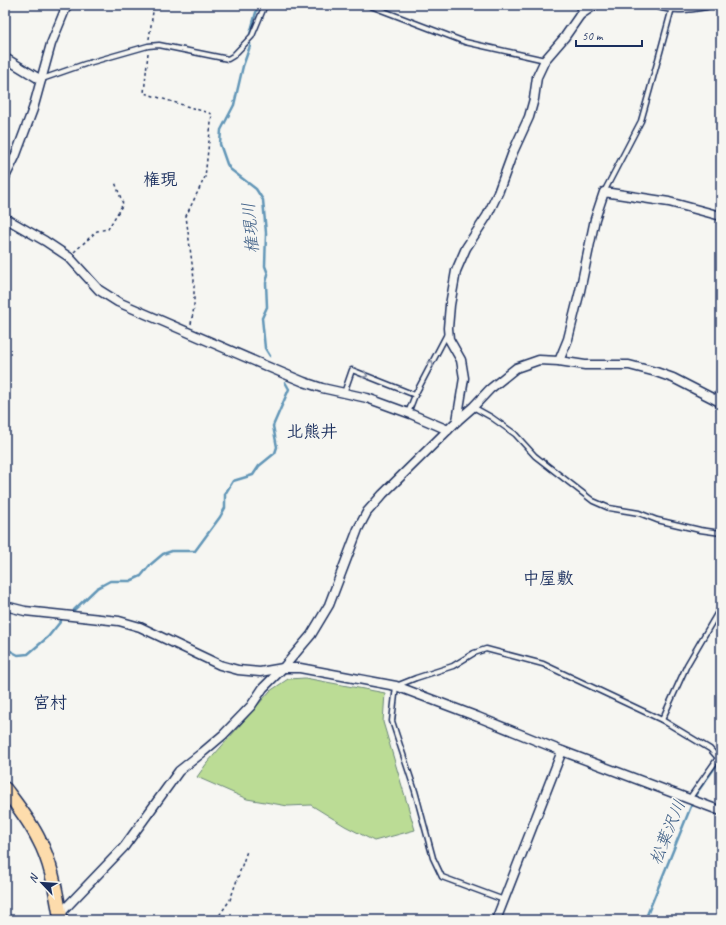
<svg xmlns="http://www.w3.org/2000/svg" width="726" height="925" font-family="Caveat,'Klee One',sans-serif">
  <rect width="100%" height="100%" fill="#f6f6f2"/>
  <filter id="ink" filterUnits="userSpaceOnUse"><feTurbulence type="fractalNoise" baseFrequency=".025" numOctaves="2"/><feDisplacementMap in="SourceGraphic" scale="8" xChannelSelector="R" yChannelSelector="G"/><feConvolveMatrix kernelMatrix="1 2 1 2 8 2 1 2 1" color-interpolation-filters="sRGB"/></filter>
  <g filter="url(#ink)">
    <!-- green -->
    <path fill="#bbdc95" stroke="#6b867a" d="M 305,678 L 385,693 L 383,722 L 415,830 L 374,841 L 345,826 L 311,805 L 288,806 L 247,799 L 197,777 L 207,763 L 270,691 L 288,679 Z"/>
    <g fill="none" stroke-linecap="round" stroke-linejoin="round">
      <!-- stream -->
      <g stroke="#6296b7" stroke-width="2.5">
        <path d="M 250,34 L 258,5"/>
        <path d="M 250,43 L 250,46 L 243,66 L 234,105 L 221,130 L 220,144 L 227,164 L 230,169 L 256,189 L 263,200 L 266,233 L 265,266 L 268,274 L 266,283 L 267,307 L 262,318 L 265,348 L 270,356"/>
        <path d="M 74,610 L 97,588 L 110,581 L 130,581 L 141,576 L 150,565 L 163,554 L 172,551 L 195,551 L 220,517 L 225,508 L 225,494 L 233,481 L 253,475 L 259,466 L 275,453 L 277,447 L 273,426 L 289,389 L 285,382"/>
        <path d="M 5,648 L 18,655 L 28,654 L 48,637 L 61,621"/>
        <path d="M 645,920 L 696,794 L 721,759"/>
      </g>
      <!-- service casing -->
      <g stroke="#1b2f5e" stroke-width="7">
        <g id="service">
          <path d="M 368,5 L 465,42 L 545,60"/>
          <path d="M 42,79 L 85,64 L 148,46 L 159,45 L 228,59 L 233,56 L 252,36 L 265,5"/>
          <path d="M 604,192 L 641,121 L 650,89 L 672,8"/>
          <path d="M 344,393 L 352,370 L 415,395 L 408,413"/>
          <path d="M 415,395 L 447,334"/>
          <path d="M 716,400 L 721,411"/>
          <path d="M 473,407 L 491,417 L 515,434 L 535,456 L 593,501 L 609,508 L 639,513 L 657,520 L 700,530 L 721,533"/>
          <path d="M 662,720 L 687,665 L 718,612 L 721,606"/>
          <path d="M 504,900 L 442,877 L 433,858 L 415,791 L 392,721 L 396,686 L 416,678 L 453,666 L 474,653 L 486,649 L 543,664 L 662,720 L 710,749 L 718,758 L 689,799"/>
        </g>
      </g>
      <!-- minor casing -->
      <g stroke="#1b2f5e" stroke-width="11">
        <g id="minor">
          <path d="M 658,5 C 674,10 689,8 706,5"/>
          <path d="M 580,15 L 595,5"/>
          <path d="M 5,58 L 41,80"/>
          <path d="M 5,177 L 15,157 L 33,109 L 51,44 L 67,5"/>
          <path d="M 5,218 L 45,241 L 69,257 L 99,290 L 118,302 L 266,366 L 304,382 L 322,388 L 367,398 L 411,414 L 448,430"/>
          <path d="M 559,361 L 568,339 L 580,291 L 595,219 L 604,192 L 669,202 L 721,216"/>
          <path d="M 457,421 L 464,378 L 461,360 L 449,339 L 448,328 L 450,305 L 456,271 L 466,248 L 487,216 L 498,193 L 513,152 L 529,117 L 534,99 L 537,77 L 545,60 L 564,38 L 580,15 L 584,5"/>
          <path d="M 5,606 L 25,611 L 119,621 L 140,627 L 220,665 L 238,670 L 260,672 L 283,668 L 300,668 L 396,686 L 478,717 L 562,751 L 721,811"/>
          <path d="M 58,916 L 124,847 L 179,771 L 203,752 L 223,735 L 251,706 L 263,688 L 283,668 L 311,635 L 329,605 L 358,529 L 367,512 L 383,494 L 457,421 L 473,407 L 490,389 L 516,368 L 539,360 L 559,361 L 585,365 L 629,365 L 656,372 L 673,378 L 716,400 L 721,393"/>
          <path d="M 496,920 L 562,751"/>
        </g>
      </g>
      <!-- primary casing -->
      <g stroke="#1b2f5e" stroke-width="16">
        <path id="primary" d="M 5,789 C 17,805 30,821 39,840 C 52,864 56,893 61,920"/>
      </g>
      <!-- path -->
      <g stroke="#1b2f5e" stroke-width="1.5" stroke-dasharray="3 3" stroke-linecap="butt">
        <path d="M 149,39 L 154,5"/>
        <path d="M 148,53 L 144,93 L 212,114 L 205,177 L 186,216 L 194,279 L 194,307 L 191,324"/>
        <path d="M 74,252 L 97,231 L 108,229 L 123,204 L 115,182"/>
        <path d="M 216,920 L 230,900 L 247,851"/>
      </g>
      <!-- service -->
      <use href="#service" stroke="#f6f6f2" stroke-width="4"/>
      <!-- minor -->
      <use href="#minor" stroke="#f6f6f2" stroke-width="8"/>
      <!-- primary -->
      <use href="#primary" stroke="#fddcac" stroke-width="13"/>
    </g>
    <!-- one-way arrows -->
    <defs><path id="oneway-chevron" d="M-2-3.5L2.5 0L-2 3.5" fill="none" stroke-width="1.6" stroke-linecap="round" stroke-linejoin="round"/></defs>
    <g stroke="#8892a8">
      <use href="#oneway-chevron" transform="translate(431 363) rotate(-63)"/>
      <use href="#oneway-chevron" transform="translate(365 375) rotate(22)"/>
    </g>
  </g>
  <g text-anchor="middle" stroke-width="3.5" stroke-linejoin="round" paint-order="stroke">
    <!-- neighbourhood labels -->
    <g font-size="17" font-weight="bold" fill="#1b2f5e" stroke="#f6f6f2">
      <text x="160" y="185">権現</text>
      <text x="312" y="437">北熊井</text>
      <text x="548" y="584">中屋敷</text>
      <text x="50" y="708">宮村</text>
    </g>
    <!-- water labels -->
    <g font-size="17" font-style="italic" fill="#385a83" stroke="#f6f6f2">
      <text transform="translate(250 228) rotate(-95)" y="6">権現川</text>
      <text transform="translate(667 832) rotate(-68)" y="6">松葉沢川</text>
    </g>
  </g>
  <!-- margin -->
  <rect width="726" height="925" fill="none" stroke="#f6f6f2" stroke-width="20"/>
  <rect x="10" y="10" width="706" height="905" fill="none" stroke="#1b2f5e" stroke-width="1.5" filter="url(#ink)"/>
  <!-- north arrow -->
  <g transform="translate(42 883) rotate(295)" stroke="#f6f6f2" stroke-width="3" paint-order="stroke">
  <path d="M0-3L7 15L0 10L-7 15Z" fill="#1b2f5e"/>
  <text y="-6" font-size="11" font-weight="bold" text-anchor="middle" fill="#1b2f5e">N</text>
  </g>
  <!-- scale -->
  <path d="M576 40v6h66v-6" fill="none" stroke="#1b2f5e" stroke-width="2"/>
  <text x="582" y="40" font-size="12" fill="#1b2f5e" stroke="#f6f6f2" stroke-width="3" paint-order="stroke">50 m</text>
</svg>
